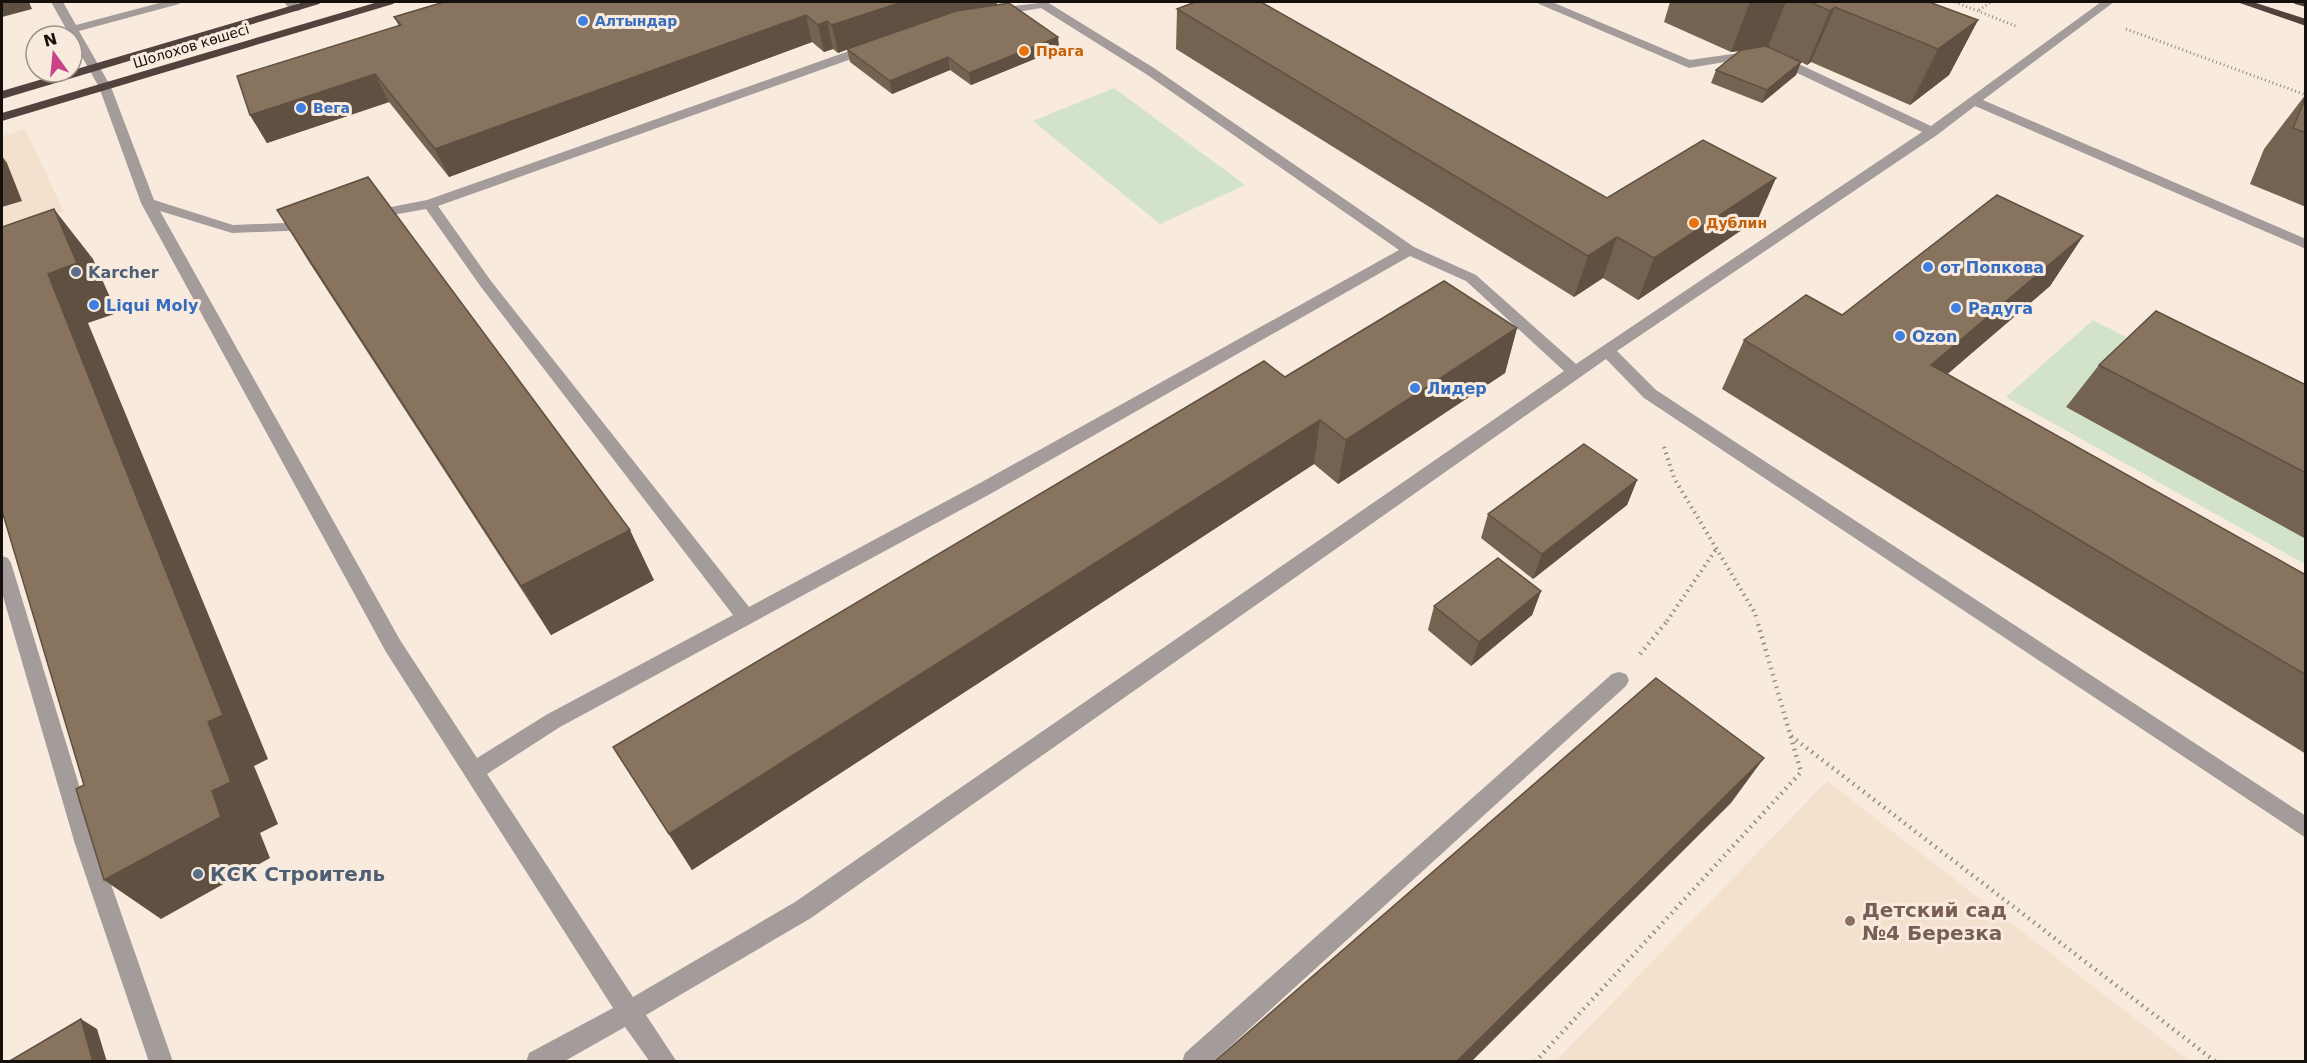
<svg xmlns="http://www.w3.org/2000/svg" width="2307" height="1063" font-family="'DejaVu Sans',sans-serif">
  <rect width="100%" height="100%" fill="#f8ebde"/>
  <!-- built -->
  <g fill="#f3e0cd">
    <path d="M 25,129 L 64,212 L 2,233 L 2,136 Z"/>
    <path d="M 1827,781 L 2190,1061 L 1556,1061 Z"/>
  </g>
  <!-- green -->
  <g fill="#d2e3ca">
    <path d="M 1114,88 L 1245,185 L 1160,224 L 1033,121 Z"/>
    <path d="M 2093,320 L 2305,428 L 2305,564 L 2006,397 Z"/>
  </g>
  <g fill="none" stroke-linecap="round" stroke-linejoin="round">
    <!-- path-far2 -->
    <g stroke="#938a81" stroke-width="3" stroke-dasharray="1 3" stroke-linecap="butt">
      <path d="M 1955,2 L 2018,27"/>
      <path d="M 1979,10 L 1991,2"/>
      <path d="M 2126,29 L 2306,95"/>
    </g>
    <!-- path-far1 -->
    <g stroke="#938a81" stroke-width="4" stroke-dasharray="1.5 4.5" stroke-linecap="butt">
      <path d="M 1664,447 L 1674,478 L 1755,613 L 1757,621"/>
      <path d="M 1667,621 L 1717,548"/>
    </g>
    <!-- path -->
    <g stroke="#938a81" stroke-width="4.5" stroke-dasharray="1.5 5" stroke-linecap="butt">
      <path d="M 1640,654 L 1668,620"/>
      <path d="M 1791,736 L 2216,1062"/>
      <path d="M 1535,1062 L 1801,772 L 1757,620"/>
    </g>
    <!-- lane -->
    <g fill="#a49c9a" fill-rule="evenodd">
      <path d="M 51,2 L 63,2 L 76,25 L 163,2 L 181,2 L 179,4 L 79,31 L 111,87 L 154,200 L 233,225 L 311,222 L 318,226 L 311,230 L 232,233 L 160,211 L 400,640 L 477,758 L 546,715 L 733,615 L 481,287 L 426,209 L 370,219 L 365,218 L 363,215 L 365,212 L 427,200 L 866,45 L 874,45 L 876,48 L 874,51 L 438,206 L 491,281 L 749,607 L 980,483 L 1399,250 L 1146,74 L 1041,8 L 994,16 L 988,12 L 990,9 L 1047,2 L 1154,68 L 1414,247 L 1476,275 L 1576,364 L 1922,132 L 1761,56 L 1689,68 L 1539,4 L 1537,2 L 1552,2 L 1690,60 L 1767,49 L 1931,126 L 2101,2 L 2114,2 L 1983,100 L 2306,239 L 2306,249 L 1975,106 L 1937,135 L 1617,351 L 1656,390 L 2306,816 L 2306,838 L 1644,398 L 1606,359 L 811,918 L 646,1015 L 677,1062 L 650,1062 L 625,1027 L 563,1062 L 526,1062 L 529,1053 L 613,1008 L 386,652 L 141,203 L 99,87 ZM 1410,256 L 1466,281 L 1564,371 L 795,902 L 633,997 L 487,774 L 560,727 L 992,493 Z"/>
      <path d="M 284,2 L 296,2 L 301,8 L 299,11 L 291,11 Z"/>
      <path d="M 2,556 L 8,558 L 11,563 L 97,844 L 173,1062 L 149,1062 L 75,844 L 2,593 Z"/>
      <path d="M 1619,672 L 1626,674 L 1629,680 L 1626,686 L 1213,1062 L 1182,1062 L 1185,1053 L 1612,674 Z"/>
    </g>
    <!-- highway -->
    <g fill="#52423e" fill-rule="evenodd">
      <path d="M 304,2 L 321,2 L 319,4 L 2,99 L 2,91 Z"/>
      <path d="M 378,2 L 395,2 L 393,4 L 2,121 L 2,113 Z"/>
      <path d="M 2237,2 L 2253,2 L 2306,19 L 2306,26 Z"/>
      <path d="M 2293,2 L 2306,2 L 2306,7 L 2295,4 Z"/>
    </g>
  </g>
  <!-- wall -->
  <g fill="#756351">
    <path d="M 444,2 L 997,2 L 997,4 L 1058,37 L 1059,49 L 971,85 L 950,70 L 892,94 L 850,62 L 847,49 L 838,53 L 833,49 L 824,52 L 812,42 L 449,177 L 389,102 L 267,143 L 250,115 L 399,26 L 394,17 Z"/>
    <path d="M 1670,2 L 1929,2 L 1978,20 L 1949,75 L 1910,105 L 1811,62 L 1807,65 L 1801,62 L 1796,75 L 1762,103 L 1711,83 L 1716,70 L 1739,51 L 1731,52 L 1664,22 Z"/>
    <path d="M 1177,9 L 1607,198 L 1758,219 L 1638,300 L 1603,278 L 1574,297 L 1176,49 Z"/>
    <path d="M 2306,94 L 2306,207 L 2250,184 L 2264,149 Z"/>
    <path d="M 277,210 L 654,580 L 551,635 L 309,262 Z"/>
    <path d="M 2083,236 L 2050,286 L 1947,374 L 2306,575 L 2306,754 L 1722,389 L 1744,340 L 1842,315 Z"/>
    <path d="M 1517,328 L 1505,373 L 1338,484 L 1314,464 L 692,870 L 613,747 L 1285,377 Z"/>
    <path d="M 2099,365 L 2306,385 L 2306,539 L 2066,407 Z"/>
    <path d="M 1637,480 L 1627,505 L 1533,579 L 1481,538 L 1488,514 Z"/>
    <path d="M 1541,591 L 1532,615 L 1471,666 L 1428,630 L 1434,606 Z"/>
  </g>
  <!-- shaded-wall -->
  <g fill="#5f5042">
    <path d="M 2,2 L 29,2 L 32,9 L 2,17 Z"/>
    <path d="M 902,2 L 997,2 L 997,6 L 950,13 L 838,53 L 832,25 Z"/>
    <path d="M 1750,2 L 1786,2 L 1768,47 L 1731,52 Z"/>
    <path d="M 1835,7 L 1811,62 L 1807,65 L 1830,11 Z"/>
    <path d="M 806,15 L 812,42 L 449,177 L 435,149 Z"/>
    <path d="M 1978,20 L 1949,75 L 1910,105 L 1938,49 Z"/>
    <path d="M 827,21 L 833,49 L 824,52 L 818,25 Z"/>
    <path d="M 1058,37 L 1059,49 L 971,85 L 969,73 Z"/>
    <path d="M 948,57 L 950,70 L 892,94 L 890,81 Z"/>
    <path d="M 1801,62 L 1796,75 L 1762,103 L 1767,90 Z"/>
    <path d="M 375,74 L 389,102 L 267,143 L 250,115 Z"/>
    <path d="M 2,156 L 7,163 L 22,201 L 2,207 Z"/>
    <path d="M 1776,178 L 1758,219 L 1638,300 L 1654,258 Z"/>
    <path d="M 54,209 L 93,259 L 117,313 L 88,323 L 268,759 L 254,766 L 278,824 L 260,833 L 270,858 L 161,919 L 104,880 L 212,791 L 208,722 L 48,274 Z"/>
    <path d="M 2083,236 L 2050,286 L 1901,414 L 1931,365 Z"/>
    <path d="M 1617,237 L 1603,278 L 1574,297 L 1588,256 Z"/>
    <path d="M 1517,328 L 1505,373 L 1338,484 L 1346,440 Z"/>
    <path d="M 1320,420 L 1314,464 L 692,870 L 669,834 Z"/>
    <path d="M 1637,480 L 1627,505 L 1533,579 L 1542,554 Z"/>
    <path d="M 630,530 L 654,580 L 551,635 L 521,586 Z"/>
    <path d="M 1541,591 L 1532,615 L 1471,666 L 1479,642 Z"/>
    <path d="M 1764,758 L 1731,803 L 1471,1062 L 1456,1062 Z"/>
    <path d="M 81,1019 L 97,1029 L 107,1062 L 93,1062 Z"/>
  </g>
  <!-- building -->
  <g fill="#88735e" stroke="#5f5042" stroke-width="1.5">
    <path d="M 444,2 L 902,2 L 832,25 L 827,21 L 818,25 L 806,15 L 435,149 L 375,74 L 250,115 L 237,76 L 401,25 L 394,17 Z"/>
    <path d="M 1195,2 L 1261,2 L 1607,198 L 1703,140 L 1776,178 L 1654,258 L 1617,237 L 1588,256 L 1177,9 Z"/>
    <path d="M 1810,2 L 1929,2 L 1978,20 L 1938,49 L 1835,7 L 1830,11 Z"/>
    <path d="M 1009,3 L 1058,37 L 969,73 L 948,57 L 890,81 L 847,49 L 956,11 Z"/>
    <path d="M 1766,46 L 1801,62 L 1767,90 L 1716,70 L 1741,50 Z"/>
    <path d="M 2306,96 L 2306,133 L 2293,128 Z"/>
    <path d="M 368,177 L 630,530 L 521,586 L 277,210 Z"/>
    <path d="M 1997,195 L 2083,236 L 1931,365 L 2306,575 L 2306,675 L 1744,340 L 1806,295 L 1842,315 Z"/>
    <path d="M 54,209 L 77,263 L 48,274 L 223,715 L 208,722 L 231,782 L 212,791 L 221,817 L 104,880 L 76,789 L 84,785 L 2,511 L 2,227 Z"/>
    <path d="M 1444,281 L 1517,328 L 1346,440 L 1320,420 L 669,834 L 613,747 L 1264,361 L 1285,377 Z"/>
    <path d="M 2156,311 L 2306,385 L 2306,473 L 2099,365 Z"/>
    <path d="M 1584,444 L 1637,480 L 1542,554 L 1488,514 Z"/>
    <path d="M 1498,558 L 1541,591 L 1479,642 L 1434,606 Z"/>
    <path d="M 1656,678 L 1764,758 L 1456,1062 L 1214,1062 Z"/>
    <path d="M 81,1019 L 93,1062 L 8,1062 Z"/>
  </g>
  <!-- markers -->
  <g fill="#3f7fe0" stroke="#f8ebde" stroke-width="2">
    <circle cx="583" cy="21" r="6"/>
    <circle cx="301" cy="108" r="6"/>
    <circle cx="1928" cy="267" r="6"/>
    <circle cx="94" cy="305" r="6"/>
    <circle cx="1956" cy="308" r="6"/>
    <circle cx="1900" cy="336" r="6"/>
    <circle cx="1415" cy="388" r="6"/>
  </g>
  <g fill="#e8710a" stroke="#f8ebde" stroke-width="2">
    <circle cx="1024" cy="51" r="6"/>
    <circle cx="1694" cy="223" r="6"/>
  </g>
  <g fill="#5c6f8a" stroke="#f8ebde" stroke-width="2">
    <circle cx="76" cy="272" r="6"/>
    <circle cx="198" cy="874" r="6"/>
  </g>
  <circle fill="#8d6e63" stroke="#f8ebde" stroke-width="2" cx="1850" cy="921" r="6"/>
  <g text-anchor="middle" stroke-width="6" stroke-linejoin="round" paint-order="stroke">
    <!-- far-shop labels -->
    <g font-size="14" font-weight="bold" fill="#366cbe" stroke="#f8ebde" text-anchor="start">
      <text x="595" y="26">Алтындар</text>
      <text x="313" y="113">Вега</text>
    </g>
    <!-- far-street labels -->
    <g font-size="14" fill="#15100c" stroke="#f8ebde">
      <text transform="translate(191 46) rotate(-17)" y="5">Шолохов көшесі</text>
    </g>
    <!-- far-food labels -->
    <g font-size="14" font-weight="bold" fill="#c56008" stroke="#f8ebde" text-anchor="start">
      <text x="1036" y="56">Прага</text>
      <text x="1706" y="228">Дублин</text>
    </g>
    <!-- shop labels -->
    <g font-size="16" font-weight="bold" fill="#366cbe" stroke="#f8ebde" text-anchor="start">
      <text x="1940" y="273">от Попкова</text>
      <text x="106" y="311">Liqui Moly</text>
      <text x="1968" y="314">Радуга</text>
      <text x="1912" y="342">Ozon</text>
      <text x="1427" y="394">Лидер</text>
    </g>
    <!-- service labels -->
    <g font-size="16" font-weight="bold" fill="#4e5e75" stroke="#f8ebde" text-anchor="start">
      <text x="88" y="278">Karcher</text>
    </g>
    <!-- near-service labels -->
    <g font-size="20" font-weight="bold" fill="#4e5e75" stroke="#f8ebde" text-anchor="start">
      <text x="210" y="881">КСК Строитель</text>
    </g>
    <!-- near-education labels -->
    <g font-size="20" font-weight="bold" fill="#785e54" stroke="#f8ebde" text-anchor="start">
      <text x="1862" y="917">Детский сад<tspan x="1862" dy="23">№4 Березка</tspan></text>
    </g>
  </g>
  <!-- border -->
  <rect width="2307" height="1063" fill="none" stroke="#15100c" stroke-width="6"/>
  <!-- north arrow -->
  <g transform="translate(54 54) rotate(345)"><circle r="28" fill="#f8ebde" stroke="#9d938a" stroke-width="1.5"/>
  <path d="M0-4.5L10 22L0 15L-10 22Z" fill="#c8448a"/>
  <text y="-9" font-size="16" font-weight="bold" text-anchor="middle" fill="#15100c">N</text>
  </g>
</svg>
